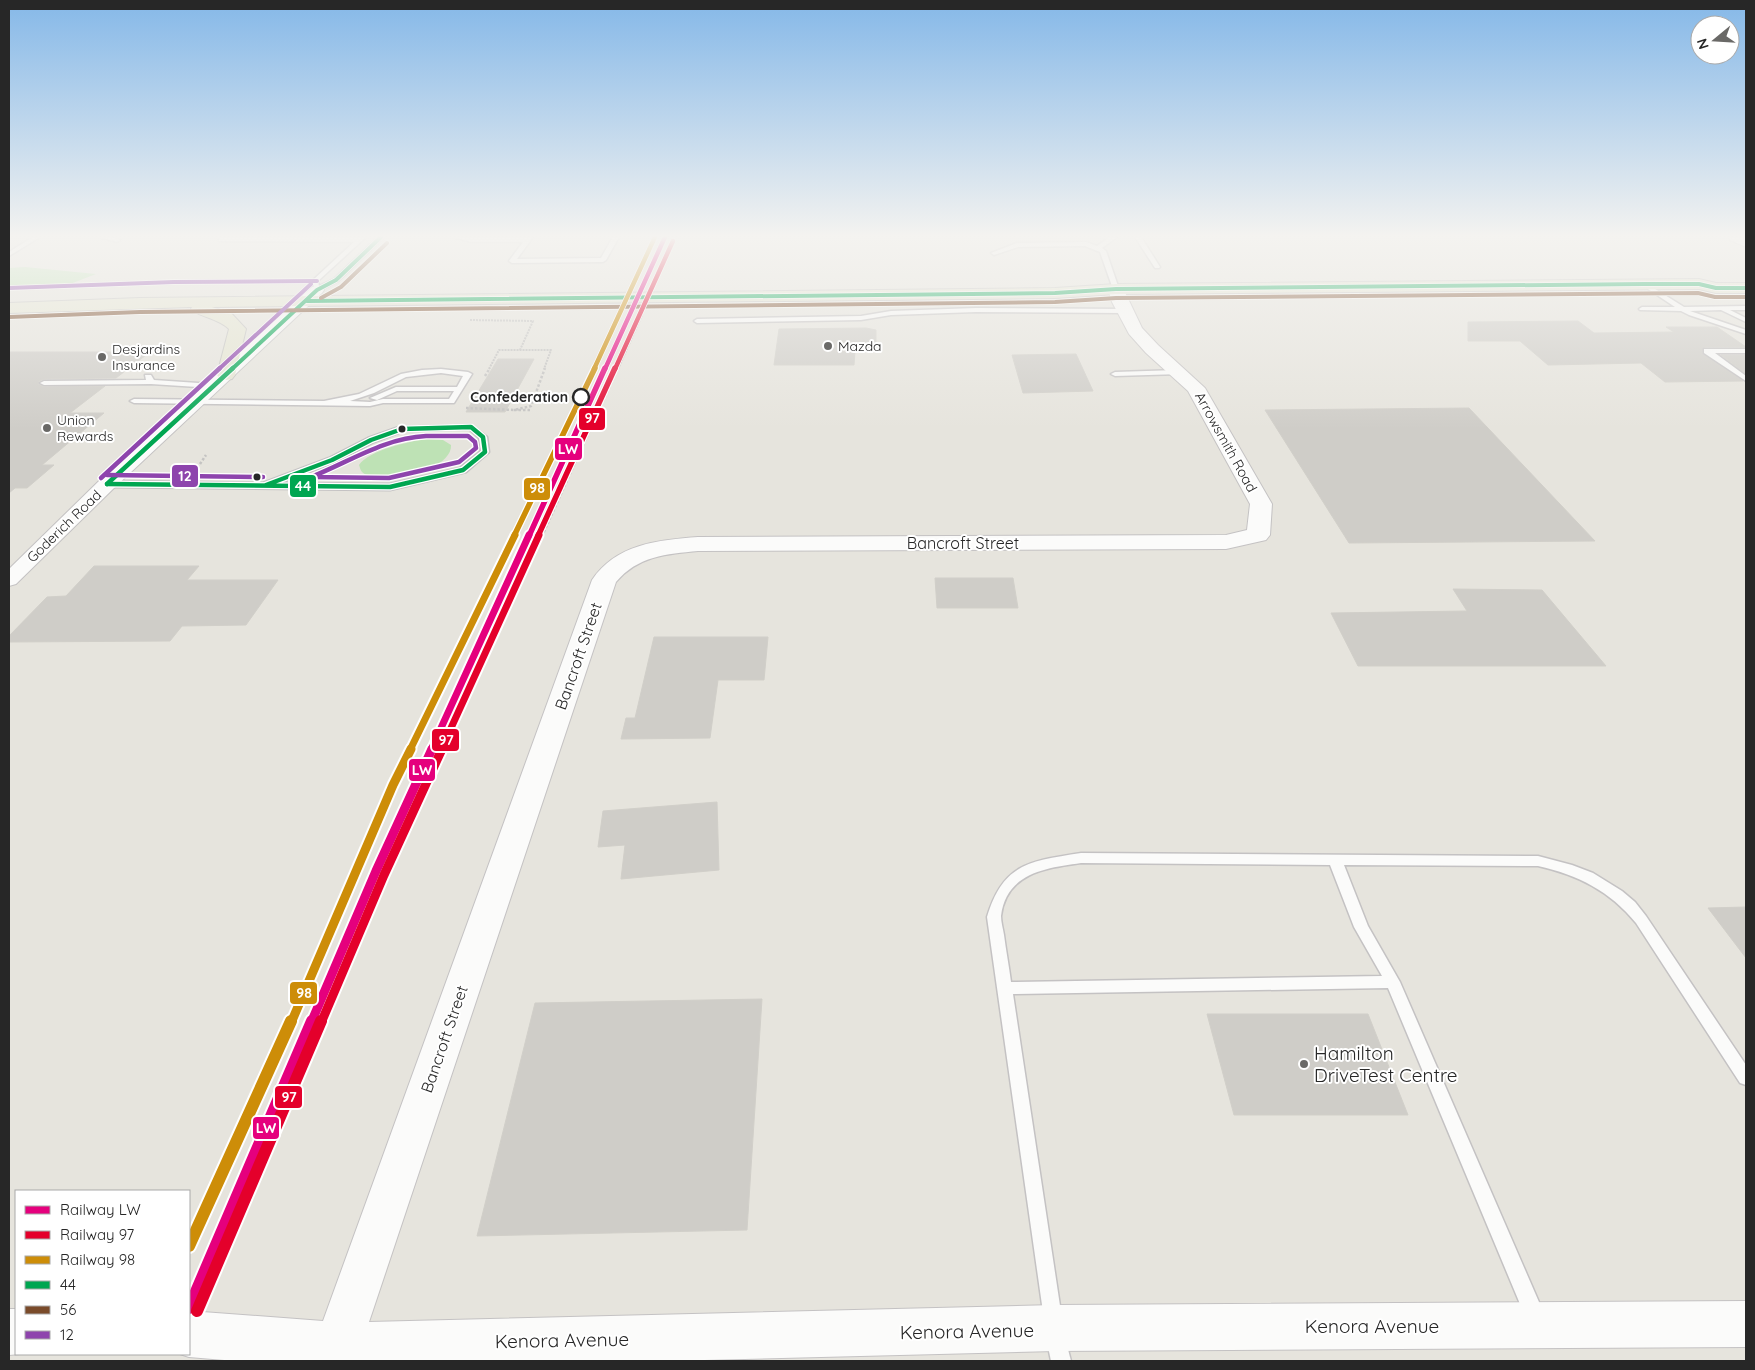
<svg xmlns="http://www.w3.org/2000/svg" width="1755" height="1370" font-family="Quicksand,sans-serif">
  <rect width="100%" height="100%" fill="#e6e4dd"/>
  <!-- green -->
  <g fill="#bee2b5">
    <path d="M 25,267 L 96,274 L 65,286 L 9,288 L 9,268 Z"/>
    <path d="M 428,439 L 443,440 L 451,445 C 453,471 379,488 362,472 C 360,470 360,467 359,465 C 369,450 410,441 428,439 Z"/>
  </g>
  <!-- building -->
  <g fill="#cfcdc8" stroke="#d1cfc9">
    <path d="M 1578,321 L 1594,333 L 1674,332 L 1666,327 L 1717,327 L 1746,347 L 1704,347 L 1702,353 L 1743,381 L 1665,382 L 1641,363 L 1548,365 L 1520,341 L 1468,341 L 1468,322 Z"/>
    <path d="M 866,328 L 876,330 L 876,351 L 855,351 L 854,365 L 774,365 L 779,329 Z"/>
    <path d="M 9,352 L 150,352 L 116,378 L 44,379 L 39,381 L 38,384 L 44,387 L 105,386 L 70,413 L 104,413 L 42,465 L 54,465 L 27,488 L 15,488 L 9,493 Z"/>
    <path d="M 1076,354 L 1093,391 L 1023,393 L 1012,355 Z"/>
    <path d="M 1721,355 L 1746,355 L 1746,374 Z"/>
    <path d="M 498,359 L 534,359 L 505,412 L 466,412 Z"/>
    <path d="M 1469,408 L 1595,541 L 1349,543 L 1265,410 Z"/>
    <path d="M 94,566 L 199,566 L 187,580 L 278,580 L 246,625 L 182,626 L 170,641 L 9,642 L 9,636 L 47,597 L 66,596 Z"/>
    <path d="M 935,578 L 1013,578 L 1018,608 L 937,608 Z"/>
    <path d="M 1453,589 L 1542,590 L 1606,666 L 1358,666 L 1331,613 L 1467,611 Z"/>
    <path d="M 654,637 L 768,637 L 764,680 L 718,680 L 710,738 L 621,739 L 626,718 L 635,718 Z"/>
    <path d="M 717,802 L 719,870 L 621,879 L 625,845 L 598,847 L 603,811 Z"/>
    <path d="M 1746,907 L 1746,958 L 1708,908 Z"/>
    <path d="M 762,999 L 747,1230 L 477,1236 L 535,1003 Z"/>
    <path d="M 1207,1014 L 1368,1014 L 1408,1115 L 1234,1115 Z"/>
  </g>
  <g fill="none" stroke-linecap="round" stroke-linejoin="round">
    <!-- service casing -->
    <g stroke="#c4c2c3" stroke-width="3">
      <g id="service">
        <path d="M 33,237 L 40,237 L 9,256 L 9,252 Z"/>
        <path d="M 99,237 L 111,237 L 120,240 L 117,242 Z"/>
        <path d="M 222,237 L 366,237 L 318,281 L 319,286 L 334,279 L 378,237 L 384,237 L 338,281 L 317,292 L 314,290 L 313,280 L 354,242 L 219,241 L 219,239 Z"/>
        <path d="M 453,237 L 533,237 L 517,259 L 601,258 L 613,237 L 619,237 L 606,260 L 603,262 L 512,263 L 509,261 L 523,242 L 471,242 Z"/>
        <path d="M 1110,237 L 1117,237 L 1102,248 L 1106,251 L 1119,289 L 1116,291 L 1113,289 L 1100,252 L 1085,246 L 1018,247 L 994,255 L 991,253 L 1017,243 L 1086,242 L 1097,246 Z"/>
        <path d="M 1135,237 L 1141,237 L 1160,267 L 1159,268 L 1155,268 Z"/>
        <path d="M 1644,282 L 1684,307 L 1746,306 L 1746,310 L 1730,310 L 1746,318 L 1746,322 L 1721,310 L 1690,311 L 1746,330 L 1746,334 L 1689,315 L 1681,311 L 1640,310 L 1639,309 L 1642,307 L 1675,307 L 1642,285 L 1642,283 Z"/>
        <path d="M 976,308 L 1124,309 L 1127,311 L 1124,313 L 976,312 L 891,315 L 861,320 L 697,323 L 694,321 L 697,319 L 861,316 L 891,311 Z"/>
        <path d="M 1704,349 L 1746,349 L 1746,353 L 1715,353 L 1746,376 L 1746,381 L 1704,353 Z"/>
        <path d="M 441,369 L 468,372 L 472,374 L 454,403 L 383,403 L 370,406 L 134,403 L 130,401 L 134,399 L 324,401 L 359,394 L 401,374 L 422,370 ZM 441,373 L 463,376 L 457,387 L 396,387 L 370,398 L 377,400 L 397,391 L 454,391 L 449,399 L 383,399 L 370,402 L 350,401 L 374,393 L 406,377 Z"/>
        <path d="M 1178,370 L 1182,372 L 1181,374 L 1115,376 L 1111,374 L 1115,372 Z"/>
        <path d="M 145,375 L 151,375 L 154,380 L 213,384 L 217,386 L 213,388 L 151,384 L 44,385 L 40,383 L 44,381 L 146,380 Z"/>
        <path d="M 471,425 L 487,437 L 489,452 L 466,472 L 390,490 L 107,487 L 103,484 L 107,481 L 263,483 L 329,458 L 368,438 L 399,427 ZM 469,429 L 479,438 L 481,451 L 460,468 L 390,484 L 279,483 L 335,462 L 374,442 L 403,431 Z"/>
        <path d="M 1081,853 L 1538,856 L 1572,865 L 1593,873 L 1622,891 L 1635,902 L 1646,916 L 1746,1065 L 1746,1085 L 1740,1083 L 1636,923 C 1610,891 1578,875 1538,866 L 1344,865 L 1368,926 L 1400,982 L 1542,1309 L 1544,1316 L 1542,1323 L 1535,1325 L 1528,1323 L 1388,988 L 1013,994 L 1062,1319 L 1060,1326 L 1053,1328 L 1046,1326 L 1044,1319 L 987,917 C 1003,863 1030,861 1081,853 ZM 1081,863 L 1330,865 L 1354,927 L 1382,976 L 1011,982 C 1009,966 1006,951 1004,935 C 1003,929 1001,922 1001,916 C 1006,873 1046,868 1081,863 Z"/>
        <path d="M 1056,1327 L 1063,1330 L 1071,1361 L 1051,1361 L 1046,1337 L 1049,1330 Z"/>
      </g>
    </g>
    <!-- minor casing -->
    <g stroke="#c4c2c3" stroke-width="2">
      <path id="minor" d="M 317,286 L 322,287 L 324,290 L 322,293 L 114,488 L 16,584 L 9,586 L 9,569 L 100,480 L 312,287 Z"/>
    </g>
    <!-- tertiary casing -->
    <g stroke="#c4c2c3" stroke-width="2">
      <g id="tertiary">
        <path d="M 1116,284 L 1122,286 L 1142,328 L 1158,345 L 1205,388 L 1272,504 L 1270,535 L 1266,540 L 1226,549 L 698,551 C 666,554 638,556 616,582 L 369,1322 L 1055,1305 L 1746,1301 L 1746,1347 L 1055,1351 L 665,1361 L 236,1361 L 189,1357 L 180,1354 L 189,1354 L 189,1311 L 323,1321 L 592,580 C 616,544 658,540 698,537 L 1226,535 L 1247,530 L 1250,504 L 1188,391 L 1146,353 L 1129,334 L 1112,302 L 1108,289 L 1110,286 Z"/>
        <path d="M 9,1309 L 16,1309 L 16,1354 L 20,1354 L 9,1355 Z"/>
      </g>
    </g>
    <!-- secondary casing -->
    <g stroke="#c4c2c3" stroke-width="2">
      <path id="secondary" d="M 1728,237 L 1746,237 L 1746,247 L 1730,240 Z"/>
    </g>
    <!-- primary casing -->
    <g stroke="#c3c2c0" stroke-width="2">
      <path id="primary" d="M 1699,279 L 1716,283 L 1746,283 L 1746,293 L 1716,293 L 1699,289 L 1116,294 L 1055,298 L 212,307 L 232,314 L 246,329 L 235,375 L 232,379 L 226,380 L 220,379 L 217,375 L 229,329 C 218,318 196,316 191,309 L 192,307 L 9,313 L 9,303 L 140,298 L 1055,288 L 1116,284 Z"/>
    </g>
    <!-- path-far2 -->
    <g stroke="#c4c3c2" stroke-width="2" stroke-dasharray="2 1" stroke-linecap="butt">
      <path d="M 470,320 L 533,321 L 520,350"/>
      <path d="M 489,369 L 499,350 L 551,350 L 544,369"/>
      <path d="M 618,369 L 642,315"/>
    </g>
    <!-- path-far1 -->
    <g stroke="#c4c3c2" stroke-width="2.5" stroke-dasharray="2.5 2" stroke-linecap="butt">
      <path d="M 485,376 L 490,368"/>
      <path d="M 603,401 L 618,368"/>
      <path d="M 466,408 L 515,410"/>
      <path d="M 530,410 L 514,410 L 531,406 L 545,368"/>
      <path d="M 200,464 L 206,455"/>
      <path d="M 542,536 L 596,416"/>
    </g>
    <!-- path -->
    <path stroke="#c4c3c2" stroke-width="3" stroke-dasharray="4 2.5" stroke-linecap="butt" d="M 471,692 L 542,535"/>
    <!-- service -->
    <use href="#service" fill="#fbfbfa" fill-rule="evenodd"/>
    <!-- minor -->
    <use href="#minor" fill="#fbfbfa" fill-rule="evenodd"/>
    <!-- tertiary -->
    <use href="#tertiary" fill="#fbfbfa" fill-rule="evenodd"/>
    <!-- secondary -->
    <use href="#secondary" fill="#fbfbfa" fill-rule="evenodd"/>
    <!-- primary -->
    <use href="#primary" fill="#e5e5d2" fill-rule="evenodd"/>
    <!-- bus-1-far1 casing -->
    <g stroke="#fff" stroke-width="5.5">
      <g id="bus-1-far1">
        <path d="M 307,301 L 1055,293 L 1116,289 L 1644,284 L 1699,284 L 1716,288 L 1746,288"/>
        <path d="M 232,369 L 317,290 L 336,280 L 381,237"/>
      </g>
    </g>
    <!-- bus-1 casing -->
    <g stroke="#fff" stroke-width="7">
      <g id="bus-1">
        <path d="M 107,484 L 390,487 L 463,470 L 485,452 L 483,437 L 471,427 L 402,429 L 371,440 L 332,460 L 266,485"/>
        <path d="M 107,484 L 233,368"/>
      </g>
    </g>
    <!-- bus-2 casing -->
    <g stroke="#fff" stroke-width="5.5">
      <g id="bus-2">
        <path d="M 321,298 L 341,287 L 387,243"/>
        <path d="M 9,317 L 140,312 L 1055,302 L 1116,298 L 1698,293 L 1715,297 L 1746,297"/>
      </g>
    </g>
    <!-- bus-3-far1 casing -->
    <g stroke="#fff" stroke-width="5.5">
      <g id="bus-3-far1">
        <path d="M 9,288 L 174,282 L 317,281"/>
        <path d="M 219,369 L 311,284"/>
      </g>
    </g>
    <!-- bus-3 casing -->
    <g stroke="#fff" stroke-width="7">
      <g id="bus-3">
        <path d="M 426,436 L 468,436 L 475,442 L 476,448 L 459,462 L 389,478 L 311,477 C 349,462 384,438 426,436 Z"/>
        <path d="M 107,475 L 263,477"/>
        <path d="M 101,478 L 220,368"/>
      </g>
    </g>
    <!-- bus-1-far1 -->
    <use href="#bus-1-far1" stroke="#00a651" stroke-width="4"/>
    <!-- bus-1 -->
    <use href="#bus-1" stroke="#00a651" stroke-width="4.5"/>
    <!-- bus-2 -->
    <use href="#bus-2" stroke="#7a4b2a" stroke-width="4"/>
    <!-- bus-3-far1 -->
    <use href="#bus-3-far1" stroke="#8e44ad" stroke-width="4"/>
    <!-- bus-3 -->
    <use href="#bus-3" stroke="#8e44ad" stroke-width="4.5"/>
    <!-- rail-1-far4 casing -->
    <g stroke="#fff" stroke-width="6">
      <path id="rail-1-far4" d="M 605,369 L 665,237"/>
    </g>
    <!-- rail-1-far3 casing -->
    <g stroke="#fff" stroke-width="8">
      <path id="rail-1-far3" d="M 529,536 L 605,368"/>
    </g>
    <!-- rail-1-far2 casing -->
    <g stroke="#fff" stroke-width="11">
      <path id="rail-1-far2" d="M 431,750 L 529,535"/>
    </g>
    <!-- rail-1-far1 casing -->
    <g stroke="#fff" stroke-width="13">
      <path id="rail-1-far1" d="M 311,1023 L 376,871 L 432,749"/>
    </g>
    <!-- rail-1 casing -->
    <g stroke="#fff" stroke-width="16">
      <path id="rail-1" d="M 189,1308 L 312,1021"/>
    </g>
    <!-- rail-2-far4 casing -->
    <g stroke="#fff" stroke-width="6">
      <path id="rail-2-far4" d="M 615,369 L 673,241"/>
    </g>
    <!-- rail-2-far3 casing -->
    <g stroke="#fff" stroke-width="8">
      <path id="rail-2-far3" d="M 538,536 L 615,368"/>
    </g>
    <!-- rail-2-far2 casing -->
    <g stroke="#fff" stroke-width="11">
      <path id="rail-2-far2" d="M 441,750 L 539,535"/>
    </g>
    <!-- rail-2-far1 casing -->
    <g stroke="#fff" stroke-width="13">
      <path id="rail-2-far1" d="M 321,1023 L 384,875 L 442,749"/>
    </g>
    <!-- rail-2 casing -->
    <g stroke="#fff" stroke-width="16">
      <path id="rail-2" d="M 197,1311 L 321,1021"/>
    </g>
    <!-- rail-3-far4 casing -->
    <g stroke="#fff" stroke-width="6">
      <path id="rail-3-far4" d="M 594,369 L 655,237"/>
    </g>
    <!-- rail-3-far3 casing -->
    <g stroke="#fff" stroke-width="8">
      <path id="rail-3-far3" d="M 514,536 L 595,368"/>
    </g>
    <!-- rail-3-far2 casing -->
    <g stroke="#fff" stroke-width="11">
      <path id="rail-3-far2" d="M 410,750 L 515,535"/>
    </g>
    <!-- rail-3-far1 casing -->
    <g stroke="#fff" stroke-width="13">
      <path id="rail-3-far1" d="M 291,1023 L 393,785 L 411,749"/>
    </g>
    <!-- rail-3 casing -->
    <g stroke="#fff" stroke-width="16">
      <path id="rail-3" d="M 189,1246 L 291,1021"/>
    </g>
    <!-- rail-1-far4 -->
    <use href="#rail-1-far4" stroke="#e5007d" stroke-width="4.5"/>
    <!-- rail-1-far3 -->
    <use href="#rail-1-far3" stroke="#e5007d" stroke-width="5.5"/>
    <!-- rail-1-far2 -->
    <use href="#rail-1-far2" stroke="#e5007d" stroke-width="7"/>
    <!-- rail-1-far1 -->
    <use href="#rail-1-far1" stroke="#e5007d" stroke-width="9"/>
    <!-- rail-1 -->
    <use href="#rail-1" stroke="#e5007d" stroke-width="12"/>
    <!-- rail-2-far4 -->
    <use href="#rail-2-far4" stroke="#e4002b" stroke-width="4.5"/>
    <!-- rail-2-far3 -->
    <use href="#rail-2-far3" stroke="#e4002b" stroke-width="5.5"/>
    <!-- rail-2-far2 -->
    <use href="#rail-2-far2" stroke="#e4002b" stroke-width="7"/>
    <!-- rail-2-far1 -->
    <use href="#rail-2-far1" stroke="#e4002b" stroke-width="9"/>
    <!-- rail-2 -->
    <use href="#rail-2" stroke="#e4002b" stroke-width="12"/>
    <!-- rail-3-far4 -->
    <use href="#rail-3-far4" stroke="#cd8d08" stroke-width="4.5"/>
    <!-- rail-3-far3 -->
    <use href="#rail-3-far3" stroke="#cd8d08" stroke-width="5.5"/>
    <!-- rail-3-far2 -->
    <use href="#rail-3-far2" stroke="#cd8d08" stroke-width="7"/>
    <!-- rail-3-far1 -->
    <use href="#rail-3-far1" stroke="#cd8d08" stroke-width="9"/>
    <!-- rail-3 -->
    <use href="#rail-3" stroke="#cd8d08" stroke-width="12"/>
  </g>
  <!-- sky -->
  <linearGradient id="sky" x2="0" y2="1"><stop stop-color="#85b8e8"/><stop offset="0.55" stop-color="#f4f3f0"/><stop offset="1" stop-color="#f4f3f0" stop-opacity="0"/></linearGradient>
  <rect width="1755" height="429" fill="url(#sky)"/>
  <!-- markers -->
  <g fill="#6a6967" stroke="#fff" stroke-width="2">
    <circle cx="828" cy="346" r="5"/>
    <circle cx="102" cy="357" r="5"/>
    <circle cx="47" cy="428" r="5"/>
    <circle cx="1304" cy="1064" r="5"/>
  </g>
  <circle fill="#fff" stroke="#272727" stroke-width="2.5" cx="581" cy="397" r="8"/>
  <g fill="#272727" stroke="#fff" stroke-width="2">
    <circle cx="402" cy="429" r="4.5"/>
    <circle cx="257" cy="477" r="4.5"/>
  </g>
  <g text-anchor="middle" stroke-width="4" stroke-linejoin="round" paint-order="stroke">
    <!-- far-poi labels -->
    <g font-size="14" fill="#272727" stroke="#fff" text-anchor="start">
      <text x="838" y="351">Mazda</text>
      <text x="112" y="354">Desjardins<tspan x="112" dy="16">Insurance</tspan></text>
      <text x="57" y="425">Union<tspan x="57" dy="16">Rewards</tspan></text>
    </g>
    <!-- far-stop labels -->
    <g font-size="14" font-weight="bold" fill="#272727" stroke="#fff" text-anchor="end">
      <text x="568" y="402">Confederation</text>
    </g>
    <!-- far-street labels -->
    <g font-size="14" fill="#272727" stroke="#fff">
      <text transform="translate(1226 442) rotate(61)" y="5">Arrowsmith Road</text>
      <text transform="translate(64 526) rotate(-44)" y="5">Goderich Road</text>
    </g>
    <!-- street labels -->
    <g font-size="16" fill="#272727" stroke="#fff">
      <text x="963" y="549">Bancroft Street</text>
      <text transform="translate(578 656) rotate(-71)" y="6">Bancroft Street</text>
      <text transform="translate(444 1039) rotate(-71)" y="6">Bancroft Street</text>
    </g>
    <!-- near-poi labels -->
    <g font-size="19" fill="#272727" stroke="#fff" text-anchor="start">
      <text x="1314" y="1060">Hamilton<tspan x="1314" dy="22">DriveTest Centre</tspan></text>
    </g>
    <!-- near-street labels -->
    <g font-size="19" fill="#272727" stroke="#fff">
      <text x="1372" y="1333">Kenora Avenue</text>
      <text transform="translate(967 1331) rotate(-1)" y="7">Kenora Avenue</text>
      <text transform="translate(562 1340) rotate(-1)" y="7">Kenora Avenue</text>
    </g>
  </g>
  <g stroke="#fff" stroke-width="2">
    <rect x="578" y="407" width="28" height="24" rx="5" fill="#e4002b"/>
    <rect x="554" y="437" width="29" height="24" rx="5" fill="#e5007d"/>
    <rect x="171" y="464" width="28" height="24" rx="5" fill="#8e44ad"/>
    <rect x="289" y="474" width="28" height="24" rx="5" fill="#00a651"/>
    <rect x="523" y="477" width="28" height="24" rx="5" fill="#cd8d08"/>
    <rect x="431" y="728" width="29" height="24" rx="5" fill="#e4002b"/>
    <rect x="408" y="758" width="28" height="24" rx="5" fill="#e5007d"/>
    <rect x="289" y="981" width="29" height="24" rx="5" fill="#cd8d08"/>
    <rect x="274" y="1085" width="29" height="24" rx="5" fill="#e4002b"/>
    <rect x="252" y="1116" width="28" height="24" rx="5" fill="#e5007d"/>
  </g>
  <g font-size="14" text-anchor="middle" font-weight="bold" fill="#fff">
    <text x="592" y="423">97</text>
    <text x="568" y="454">LW</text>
    <text x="185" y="481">12</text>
    <text x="303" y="491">44</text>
    <text x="537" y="493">98</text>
    <text x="446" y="745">97</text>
    <text x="422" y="775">LW</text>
    <text x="304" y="998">98</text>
    <text x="289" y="1102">97</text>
    <text x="266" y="1133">LW</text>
  </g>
  <!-- border -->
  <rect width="1755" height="1370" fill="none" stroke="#272727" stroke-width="20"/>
  <!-- legend -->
  <rect x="15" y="1190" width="175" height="165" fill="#ffffff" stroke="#a9a9a9"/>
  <rect x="25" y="1206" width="25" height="8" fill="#e5007d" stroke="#a9a9a9"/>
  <text x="60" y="1215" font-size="15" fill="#272727">Railway LW</text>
  <rect x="25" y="1231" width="25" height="8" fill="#e4002b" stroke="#a9a9a9"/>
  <text x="60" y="1240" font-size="15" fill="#272727">Railway 97</text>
  <rect x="25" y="1256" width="25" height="8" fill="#cd8d08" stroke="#a9a9a9"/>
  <text x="60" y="1265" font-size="15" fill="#272727">Railway 98</text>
  <rect x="25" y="1281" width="25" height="8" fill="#00a651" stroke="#a9a9a9"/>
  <text x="60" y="1290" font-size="15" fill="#272727">44</text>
  <rect x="25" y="1306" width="25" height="8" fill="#7a4b2a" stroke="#a9a9a9"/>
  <text x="60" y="1315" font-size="15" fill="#272727">56</text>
  <rect x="25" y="1331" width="25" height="8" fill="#8e44ad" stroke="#a9a9a9"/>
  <text x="60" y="1340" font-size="15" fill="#272727">12</text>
  <!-- north arrow -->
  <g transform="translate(1715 40) rotate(252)"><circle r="24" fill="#ffffff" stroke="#a9a9a9"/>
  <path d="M0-4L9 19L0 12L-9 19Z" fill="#6a6967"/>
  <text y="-8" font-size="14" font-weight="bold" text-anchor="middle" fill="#272727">N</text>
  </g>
</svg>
